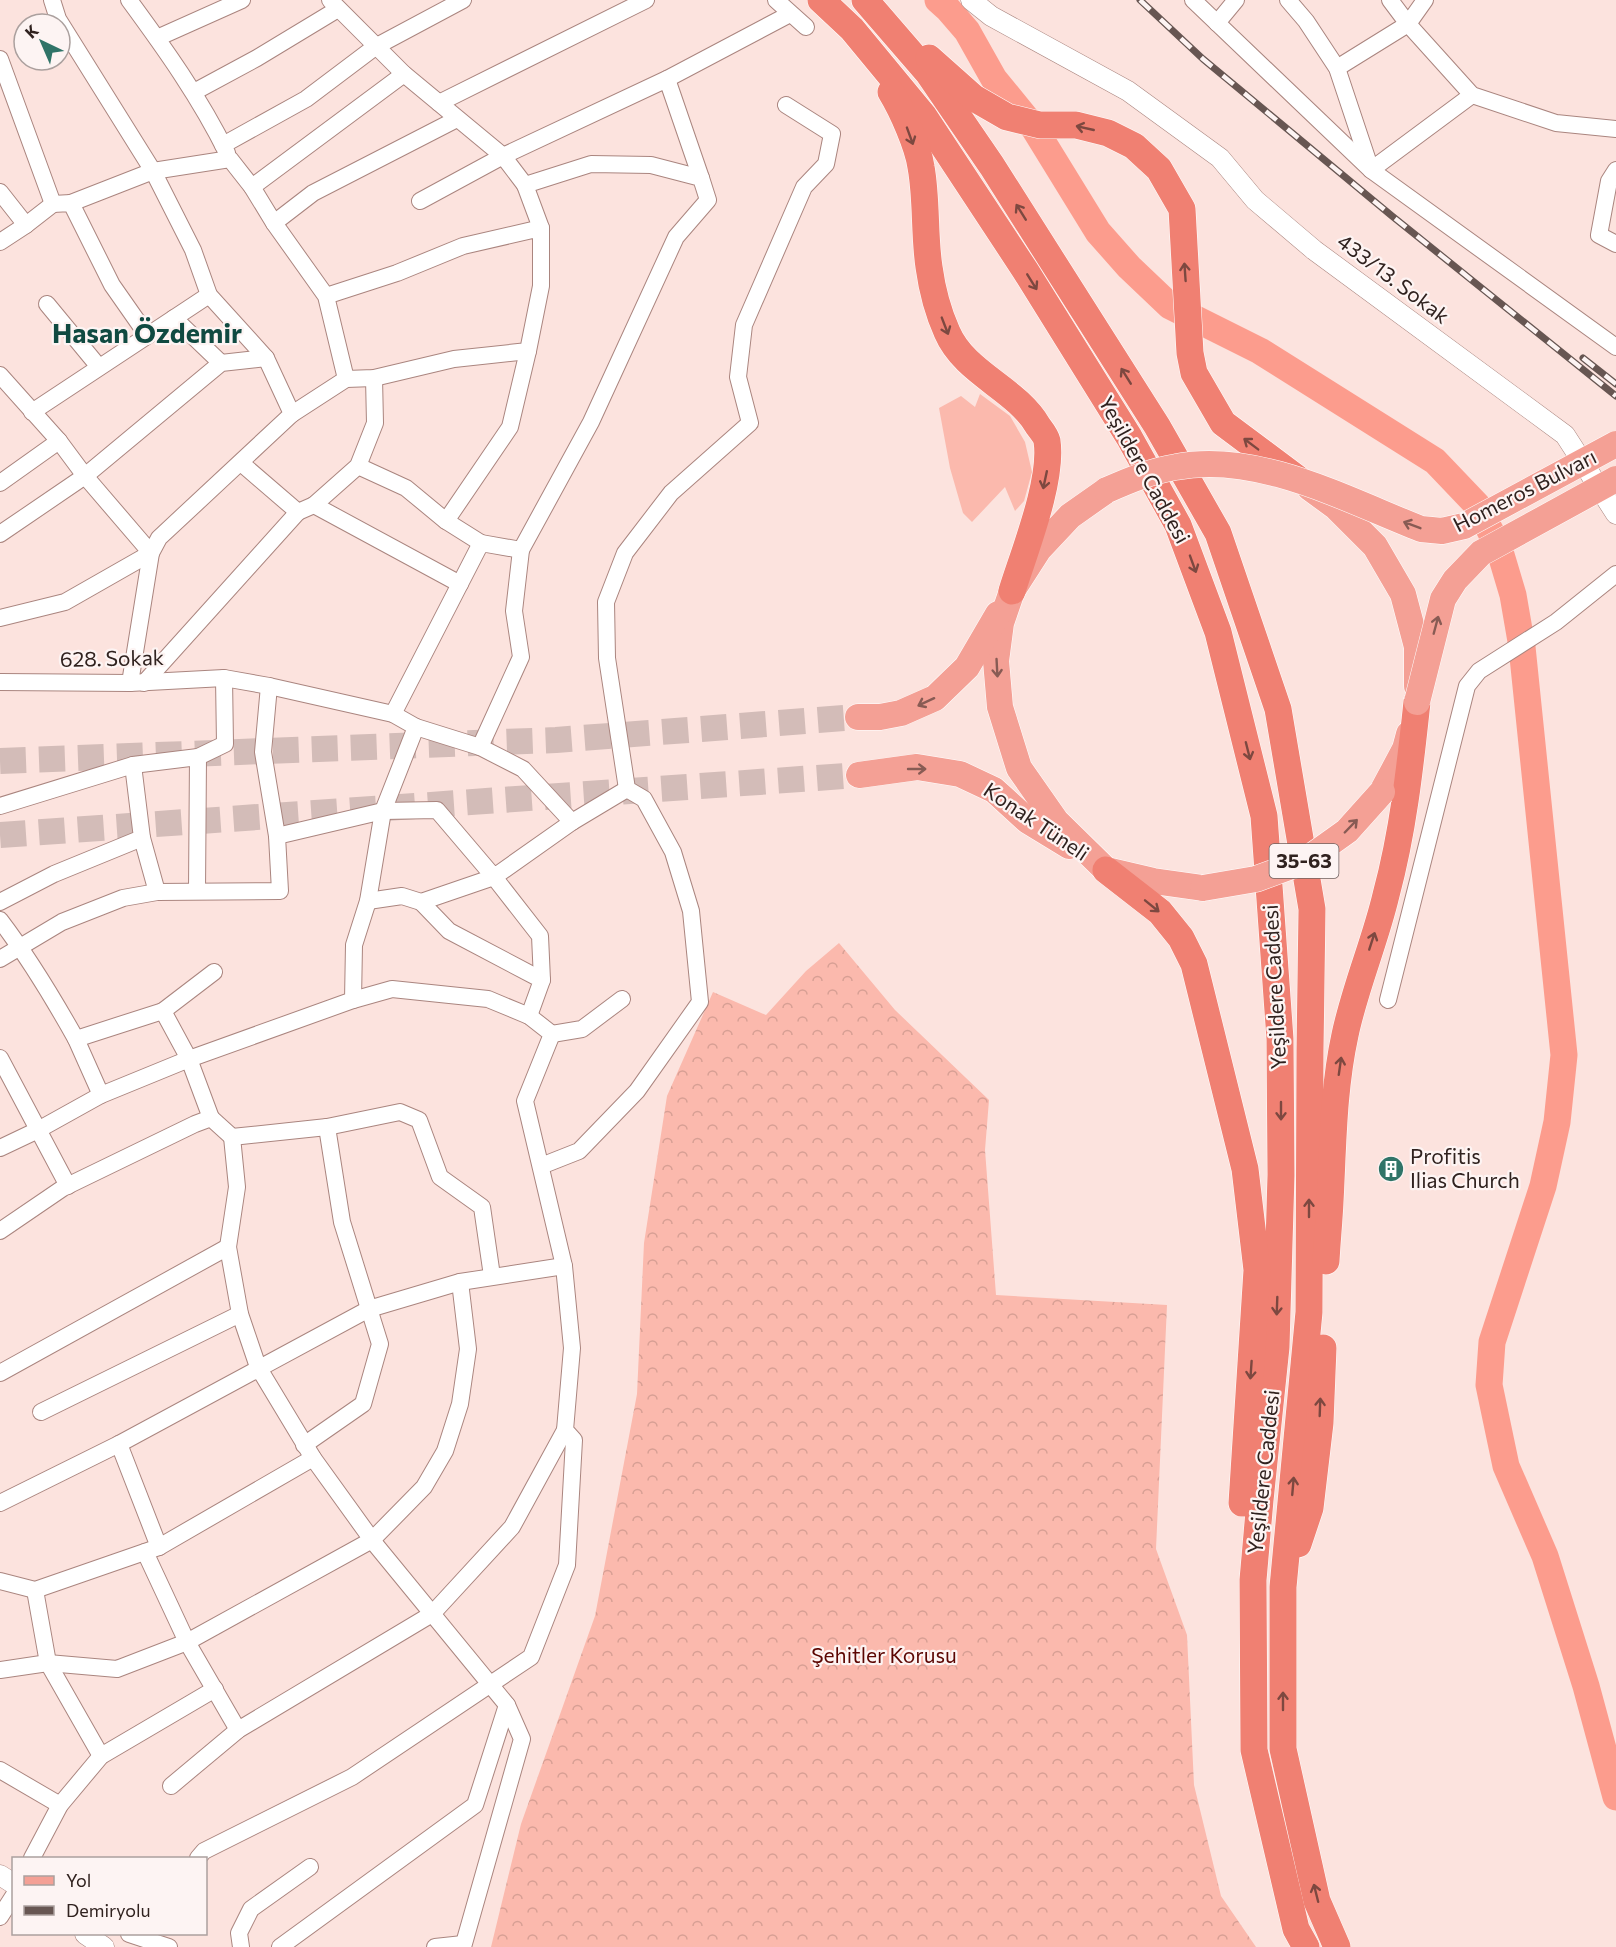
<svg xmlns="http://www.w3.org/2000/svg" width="1616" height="1947" font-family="Commissioner,sans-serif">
  <defs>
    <pattern id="forest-crowns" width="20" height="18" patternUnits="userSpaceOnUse" patternTransform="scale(1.5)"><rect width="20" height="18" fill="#fbb9ad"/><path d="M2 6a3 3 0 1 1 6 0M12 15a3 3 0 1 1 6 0" fill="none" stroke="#d79f94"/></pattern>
  </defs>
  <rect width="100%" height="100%" fill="#fce3de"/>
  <!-- grass -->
  <path fill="#fbb9ad" d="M 980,394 L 1010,416 L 1025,442 L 1032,472 L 1024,501 L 1015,511 L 1005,487 L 972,522 L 963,513 L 950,468 L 939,408 L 961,396 L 975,407 Z"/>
  <!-- forest -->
  <path fill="url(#forest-crowns)" d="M 839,943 L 895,1010 L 989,1100 L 985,1150 L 996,1295 L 1167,1305 L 1156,1549 L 1187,1635 L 1194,1785 L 1221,1896 L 1256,1947 L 491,1947 L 521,1824 L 595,1616 L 637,1394 L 644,1243 L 667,1096 L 713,992 L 766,1015 L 806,971 Z"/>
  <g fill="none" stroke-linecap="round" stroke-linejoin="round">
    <!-- river -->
    <path stroke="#fc9c8d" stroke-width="27" d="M 938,0 L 948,9 L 967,31 L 994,79 L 1034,128 L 1098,232 L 1129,267 L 1170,306 L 1260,351 L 1435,461 L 1477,505 L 1499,548 L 1513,595 L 1522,647 L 1564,1055 L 1557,1122 L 1543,1186 L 1492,1342 L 1489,1385 L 1506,1466 L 1545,1556 L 1586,1686 L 1616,1797"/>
    <!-- primary-tunnel -->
    <g stroke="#d3bcb8" stroke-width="26" stroke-dasharray="26 13" stroke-linecap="butt">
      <path d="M 0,761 L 556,740 L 858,717"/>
      <path d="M 0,835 L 859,775"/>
    </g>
    <!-- minor casing -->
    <g stroke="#aa857f" stroke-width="18">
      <g id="minor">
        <path d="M 129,0 C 165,49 200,98 227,153"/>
        <path d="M 330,0 L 404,74 L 503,156 L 525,185"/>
        <path d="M 776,0 L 806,27"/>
        <path d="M 1193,0 L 1371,170 L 1616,347"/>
        <path d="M 1288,0 L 1306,21 L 1337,68 L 1371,170 L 1472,95"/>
        <path d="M 1390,0 L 1408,24 L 1472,95 L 1556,123 L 1616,129"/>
        <path d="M 1217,23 L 1236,0"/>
        <path d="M 157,38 L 242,0"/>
        <path d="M 0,59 L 53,204 L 71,203 L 112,285 L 147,335"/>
        <path d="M 1337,68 L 1408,24 L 1425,0"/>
        <path d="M 667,79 L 790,14"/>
        <path d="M 194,92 L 257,58 L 338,9"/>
        <path d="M 439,103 L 646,0"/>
        <path d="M 223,145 L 306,99 L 375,47 L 463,0"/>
        <path d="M 1616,170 L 1609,181 L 1599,235 L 1616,244"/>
        <path d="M 252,187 L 404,74"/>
        <path d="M 0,192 L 26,225"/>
        <path d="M 420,201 L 503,156 L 667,79 L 701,178"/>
        <path d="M 71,203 L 153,171 L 230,159 L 252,187 L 274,223 L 326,296 L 346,379 L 374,378 L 454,359 L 528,351 L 541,286 L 541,228 L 463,246 L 397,273 L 326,296"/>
        <path d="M 274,223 L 313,193 L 457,119"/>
        <path d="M 0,242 L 26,225 L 53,204"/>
        <path d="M 47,304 L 99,367"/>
        <path d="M 174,318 L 221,363"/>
        <path d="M 0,375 L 59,441 L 85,476 L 151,553 L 130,683"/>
        <path d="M 32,412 L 209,295"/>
        <path d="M 292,414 L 346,379"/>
        <path d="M 241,463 L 298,512 L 314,505 L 358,466 L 375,423 L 374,378"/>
        <path d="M 358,466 L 406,488 L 446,521 L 481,543"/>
        <path d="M 0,483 L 59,441"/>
        <path d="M 314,505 L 460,584"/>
        <path d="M 446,521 L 510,427 L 528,351"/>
        <path d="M 0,534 L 85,476 L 221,363 L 266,358"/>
        <path d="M 0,618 L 65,602 L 151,553 L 159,538 L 292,414 L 266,358 L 209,295 L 193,250 L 153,171 L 58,19 L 52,0"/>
        <path d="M 0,682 L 130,683 L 224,678 L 269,686 L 393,714 L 416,727 L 480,747 L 523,769 L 572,822 L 494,877 L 437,810 L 383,811 L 277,836 L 280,891 L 157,892 L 123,898 L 62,922 L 0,959"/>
        <path d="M 144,683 L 298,512"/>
        <path d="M 269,686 L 263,752 L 277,836"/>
        <path d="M 393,714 L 481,543 L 521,550 L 591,422 L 676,237 L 708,200 L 701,178 L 651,165 L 591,164 L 525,185 L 541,228"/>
        <path d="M 480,747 L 521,657 L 514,611 L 521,550"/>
        <path d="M 0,806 L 133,765 L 198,757 L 225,744 L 224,678"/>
        <path d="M 572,822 L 627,789"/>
        <path d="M 142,838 L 157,892"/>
        <path d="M 197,891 L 198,757"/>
        <path d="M 368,901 L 402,896 L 421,902 L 494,877 L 540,936 L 542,980"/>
        <path d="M 0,902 L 54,874 L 142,838 L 133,765"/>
        <path d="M 421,902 L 449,931 L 542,980 L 529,1016"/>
        <path d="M 0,920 C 29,958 53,998 76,1039 L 163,1011"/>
        <path d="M 214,972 L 163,1011 L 189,1059 L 353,1000 L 354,945 L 368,901 L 383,811 L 416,727"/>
        <path d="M 1388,1000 L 1467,686 L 1479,671 L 1556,622 L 1616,574"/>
        <path d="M 552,1034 L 582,1029 L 622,999"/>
        <path d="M 76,1039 L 101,1095"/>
        <path d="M 0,1058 L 68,1186"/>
        <path d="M 232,1137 L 237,1187 L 228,1247 L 240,1314 L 258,1367 L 313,1458 L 375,1544 L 507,1705 L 522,1739 L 463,1947"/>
        <path d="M 0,1148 L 38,1130 L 101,1095 L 189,1059 L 211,1118"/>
        <path d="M 541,1166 L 579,1151 L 637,1091 L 700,1002 L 691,911 L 673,852 L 644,799 L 627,789 L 607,658 L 606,602 L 625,553 L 671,493 L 750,423 L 738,377 L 744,325 L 804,187 L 826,164 L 832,134 L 786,105"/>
        <path d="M 0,1231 L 63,1188 L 195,1124 L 211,1118 L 232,1137 L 327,1127 L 400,1112 L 419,1120 L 440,1177 L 482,1207 L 492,1276"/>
        <path d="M 0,1373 L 228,1247"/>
        <path d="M 41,1412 L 240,1314"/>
        <path d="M 119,1444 L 159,1547"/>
        <path d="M 304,1445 L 363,1404 L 380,1344 L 342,1222 L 327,1127"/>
        <path d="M 0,1503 L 119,1444 L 369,1309 L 460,1282 L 564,1266"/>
        <path d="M 145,1552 L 187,1642 L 238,1730"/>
        <path d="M 0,1581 L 35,1590 L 159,1547 L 313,1458"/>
        <path d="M 35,1590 L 48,1663 L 101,1756"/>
        <path d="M 0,1670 L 48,1663 L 117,1669 L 187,1642 L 372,1540 L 424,1487 L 445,1451 L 460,1404 L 468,1349 L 460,1282"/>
        <path d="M 0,1770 L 60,1805"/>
        <path d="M 171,1786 L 238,1730 L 432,1614 L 512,1527 L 565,1430"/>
        <path d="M 32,1858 L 60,1805 L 101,1756 L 215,1689"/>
        <path d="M 198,1858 L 204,1851 L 352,1777 L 531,1657 L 567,1565 L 574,1440 L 565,1430 L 572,1348 L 564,1266 L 525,1101 L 552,1034 L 529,1016 L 488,999 L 392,989 L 353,1000"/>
        <path d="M 0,1917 L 14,1895"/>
        <path d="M 129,1934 L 169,1947"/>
        <path d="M 241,1947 L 239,1933 L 251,1909 L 310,1867"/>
        <path d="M 280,1947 L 475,1805 L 507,1705"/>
        <path d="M 435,1947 L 463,1944"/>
      </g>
    </g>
    <!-- tertiary casing -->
    <g stroke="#aa857f" stroke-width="21">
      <g id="tertiary">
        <path d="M 971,0 L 991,16 L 1128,91 L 1220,158 L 1255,200 L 1314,250 L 1565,435 L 1616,514"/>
        <path d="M 0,1875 L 14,1884"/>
        <path d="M 85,1934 L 104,1947"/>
      </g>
    </g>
    <!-- primary casing -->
    <g stroke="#fff" stroke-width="27">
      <g id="primary">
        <path d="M 1310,488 L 1336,507 L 1375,546 L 1403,594 L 1417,647 L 1417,686"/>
        <path d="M 1107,490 L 1070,516 L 1039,549 L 1012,591 L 1001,623 L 996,661 L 1000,707 L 1019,768 L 1056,821 L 1106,870 L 1153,881 L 1203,888"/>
        <path d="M 858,717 L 880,717 L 901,713 L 935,698 L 967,667 L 998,614"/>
        <path d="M 859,775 L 917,767 L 960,774 L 994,790 L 1028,821 L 1069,846"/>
        <path d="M 1382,792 L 1405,749 L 1409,734"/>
      </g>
    </g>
    <!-- trunk casing -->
    <g stroke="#fff" stroke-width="28">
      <g id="trunk">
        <path d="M 821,0 L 852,29 L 923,115 L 1025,270 L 1129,437 L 1178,525 L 1218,632 L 1264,816 L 1280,1039 L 1281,1175 L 1276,1347 L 1260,1500 L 1253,1580 L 1254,1750 L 1296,1929 L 1306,1947"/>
        <path d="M 865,0 L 929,74 L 992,166 L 1157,426 L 1218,533 L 1278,709 L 1312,909 L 1310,1051 L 1309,1312 L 1283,1587 L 1283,1749 L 1317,1901 L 1337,1947"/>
        <path d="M 929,58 L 974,98 L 1007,117 L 1040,125 L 1076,125 L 1108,133 L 1134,146 L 1159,169 L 1182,209 L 1190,353 L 1194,373 L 1223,423 L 1298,479"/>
        <path d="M 891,92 C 902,110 918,146 921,167 C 927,200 924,234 929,267 C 932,289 938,312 947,332 C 965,374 1016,388 1038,426 C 1041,430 1046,436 1047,441 C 1053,481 1024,552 1012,591"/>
        <path d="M 1106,870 L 1160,912 L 1181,938 L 1194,964 L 1245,1169 L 1257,1270 L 1242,1503"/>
        <path d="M 1326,1261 C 1327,1242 1329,1222 1330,1202 C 1333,1146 1333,1090 1345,1035 C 1355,987 1375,942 1386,895 C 1403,832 1410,768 1417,702"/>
        <path d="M 1298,1544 L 1310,1508 L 1320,1423 L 1323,1348"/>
      </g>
    </g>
    <!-- minor -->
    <use href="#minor" stroke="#fff" stroke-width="16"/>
    <!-- tertiary -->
    <use href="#tertiary" stroke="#fff" stroke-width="20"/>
    <!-- primary -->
    <use href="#primary" stroke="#f4a095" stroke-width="26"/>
    <!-- trunk -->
    <use href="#trunk" stroke="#f08072" stroke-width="27"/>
    <!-- rail casing -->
    <g stroke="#675652" stroke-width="7">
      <g id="rail">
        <path d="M 1140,0 L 1203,59 L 1392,216 L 1616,396"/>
        <path d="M 1583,358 L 1616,384"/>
      </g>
    </g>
    <!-- rail -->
    <use href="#rail" stroke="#fdf4f3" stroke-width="4.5" stroke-dasharray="14" stroke-linecap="butt"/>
    <!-- primary-bridge casing -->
    <g stroke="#fff" stroke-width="27" stroke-linecap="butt">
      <g id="primary-bridge">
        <path d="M 1107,490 C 1130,480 1151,471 1176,467 C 1257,451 1347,500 1421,529 L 1442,531 L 1464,526 L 1616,444"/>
        <path d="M 1417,702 L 1443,599 L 1455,580 L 1481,553 L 1616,479"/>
        <path d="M 1203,888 L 1256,879 L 1305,861 L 1347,831 L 1382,792"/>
      </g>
    </g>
    <!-- primary-bridge -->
    <use href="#primary-bridge" stroke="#f4a095" stroke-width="26"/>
  </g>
  <!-- one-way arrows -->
  <defs><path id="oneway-shaft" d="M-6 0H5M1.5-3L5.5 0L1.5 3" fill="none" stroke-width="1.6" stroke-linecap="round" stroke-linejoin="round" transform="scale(1.5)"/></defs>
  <g stroke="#7d4840">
    <use href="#oneway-shaft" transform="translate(1085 128) rotate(-167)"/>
    <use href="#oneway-shaft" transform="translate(910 136) rotate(70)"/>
    <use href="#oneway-shaft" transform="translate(1021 212) rotate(-122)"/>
    <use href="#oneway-shaft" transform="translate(1185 272) rotate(-94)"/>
    <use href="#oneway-shaft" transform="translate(1032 282) rotate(58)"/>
    <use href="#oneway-shaft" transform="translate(945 326) rotate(69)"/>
    <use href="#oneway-shaft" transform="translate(1126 376) rotate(-122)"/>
    <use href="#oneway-shaft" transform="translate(1251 444) rotate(-143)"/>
    <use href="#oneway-shaft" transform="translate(1045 480) rotate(102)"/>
    <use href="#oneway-shaft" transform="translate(1193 564) rotate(70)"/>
    <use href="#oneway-shaft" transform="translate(1248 751) rotate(76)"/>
    <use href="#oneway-shaft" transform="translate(1152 906) rotate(39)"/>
    <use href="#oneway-shaft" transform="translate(1372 941) rotate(-72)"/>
    <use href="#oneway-shaft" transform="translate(1340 1066) rotate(-82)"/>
    <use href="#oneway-shaft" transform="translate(1281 1111) rotate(90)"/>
    <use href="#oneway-shaft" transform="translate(1309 1208) rotate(-90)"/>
    <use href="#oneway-shaft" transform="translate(1277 1306) rotate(92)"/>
    <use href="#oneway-shaft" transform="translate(1251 1370) rotate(94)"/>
    <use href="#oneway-shaft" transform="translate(1320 1407) rotate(-88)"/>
    <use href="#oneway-shaft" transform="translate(1293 1486) rotate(-85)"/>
    <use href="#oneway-shaft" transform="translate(1283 1701) rotate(-90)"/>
    <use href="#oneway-shaft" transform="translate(1316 1893) rotate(-104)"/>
  </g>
  <g stroke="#885b54">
    <use href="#oneway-shaft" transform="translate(1412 525) rotate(-159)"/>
    <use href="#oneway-shaft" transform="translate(1436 625) rotate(-75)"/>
    <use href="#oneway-shaft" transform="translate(997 668) rotate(87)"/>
    <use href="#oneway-shaft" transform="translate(926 702) rotate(155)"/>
    <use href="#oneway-shaft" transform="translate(917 769)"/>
    <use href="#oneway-shaft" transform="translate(1351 826) rotate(-46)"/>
  </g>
  <!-- icons -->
  <defs>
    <g id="building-disc" transform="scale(1.35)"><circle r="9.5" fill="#307468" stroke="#fdf4f3"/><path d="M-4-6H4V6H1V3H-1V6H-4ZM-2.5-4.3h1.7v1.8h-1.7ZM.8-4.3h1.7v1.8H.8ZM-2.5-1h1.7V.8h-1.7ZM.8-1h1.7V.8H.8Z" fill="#fff"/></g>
  </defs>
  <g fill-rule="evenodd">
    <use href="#building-disc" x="1391" y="1169"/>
  </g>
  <g text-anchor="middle" stroke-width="4.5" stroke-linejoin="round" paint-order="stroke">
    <!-- shield labels -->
    <rect fill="#fdf4f3" stroke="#6e615f" stroke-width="1.5" x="1269.5" y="844" width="69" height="34" rx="4.5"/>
    <g font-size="20" font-weight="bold" fill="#30221f">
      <text x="1304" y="868">35-63</text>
    </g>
    <!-- street labels -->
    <g font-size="21" fill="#30221f" stroke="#fdf4f3">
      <text transform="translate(1393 279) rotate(37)" y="7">433/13. Sokak</text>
      <text transform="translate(1144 470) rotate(61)" y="7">Yeşildere Caddesi</text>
      <text transform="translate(1525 491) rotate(-27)" y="7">Homeros Bulvarı</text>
      <text transform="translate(112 659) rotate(-1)" y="7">628. Sokak</text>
      <text transform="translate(1036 822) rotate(34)" y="7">Konak Tüneli</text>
      <text transform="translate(1275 987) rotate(-93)" y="7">Yeşildere Caddesi</text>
      <text transform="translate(1264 1472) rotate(-84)" y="7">Yeşildere Caddesi</text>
    </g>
    <!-- poi labels -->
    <g font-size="21" fill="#30221f" stroke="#fdf4f3" text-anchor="start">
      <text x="1410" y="1164">Profitis<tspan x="1410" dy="24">Ilias Church</tspan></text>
    </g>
    <!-- park labels -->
    <g font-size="21" fill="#5c0602" stroke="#fdf4f3">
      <text x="884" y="1663">Şehitler Korusu</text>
    </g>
    <!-- district labels -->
    <g font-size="27" font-weight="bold" fill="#104a41" stroke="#fdf4f3">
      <text x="147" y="343">Hasan Özdemir</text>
    </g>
  </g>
  <!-- legend -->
  <rect x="12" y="1857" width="195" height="78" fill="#fdf4f3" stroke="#aba09e" stroke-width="1.5"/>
  <rect x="24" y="1876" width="30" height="9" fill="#f4a095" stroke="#aba09e" stroke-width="1.5"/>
  <text x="66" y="1887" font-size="18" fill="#30221f">Yol</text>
  <rect x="24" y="1906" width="30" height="9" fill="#675652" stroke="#aba09e" stroke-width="1.5"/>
  <text x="66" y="1917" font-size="18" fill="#30221f">Demiryolu</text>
  <!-- north arrow -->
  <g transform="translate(42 42) rotate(316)"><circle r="28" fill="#fdf4f3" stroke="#aba09e" stroke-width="1.5"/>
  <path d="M0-4.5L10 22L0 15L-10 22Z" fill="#307468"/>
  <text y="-9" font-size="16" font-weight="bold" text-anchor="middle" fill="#30221f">K</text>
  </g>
</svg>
